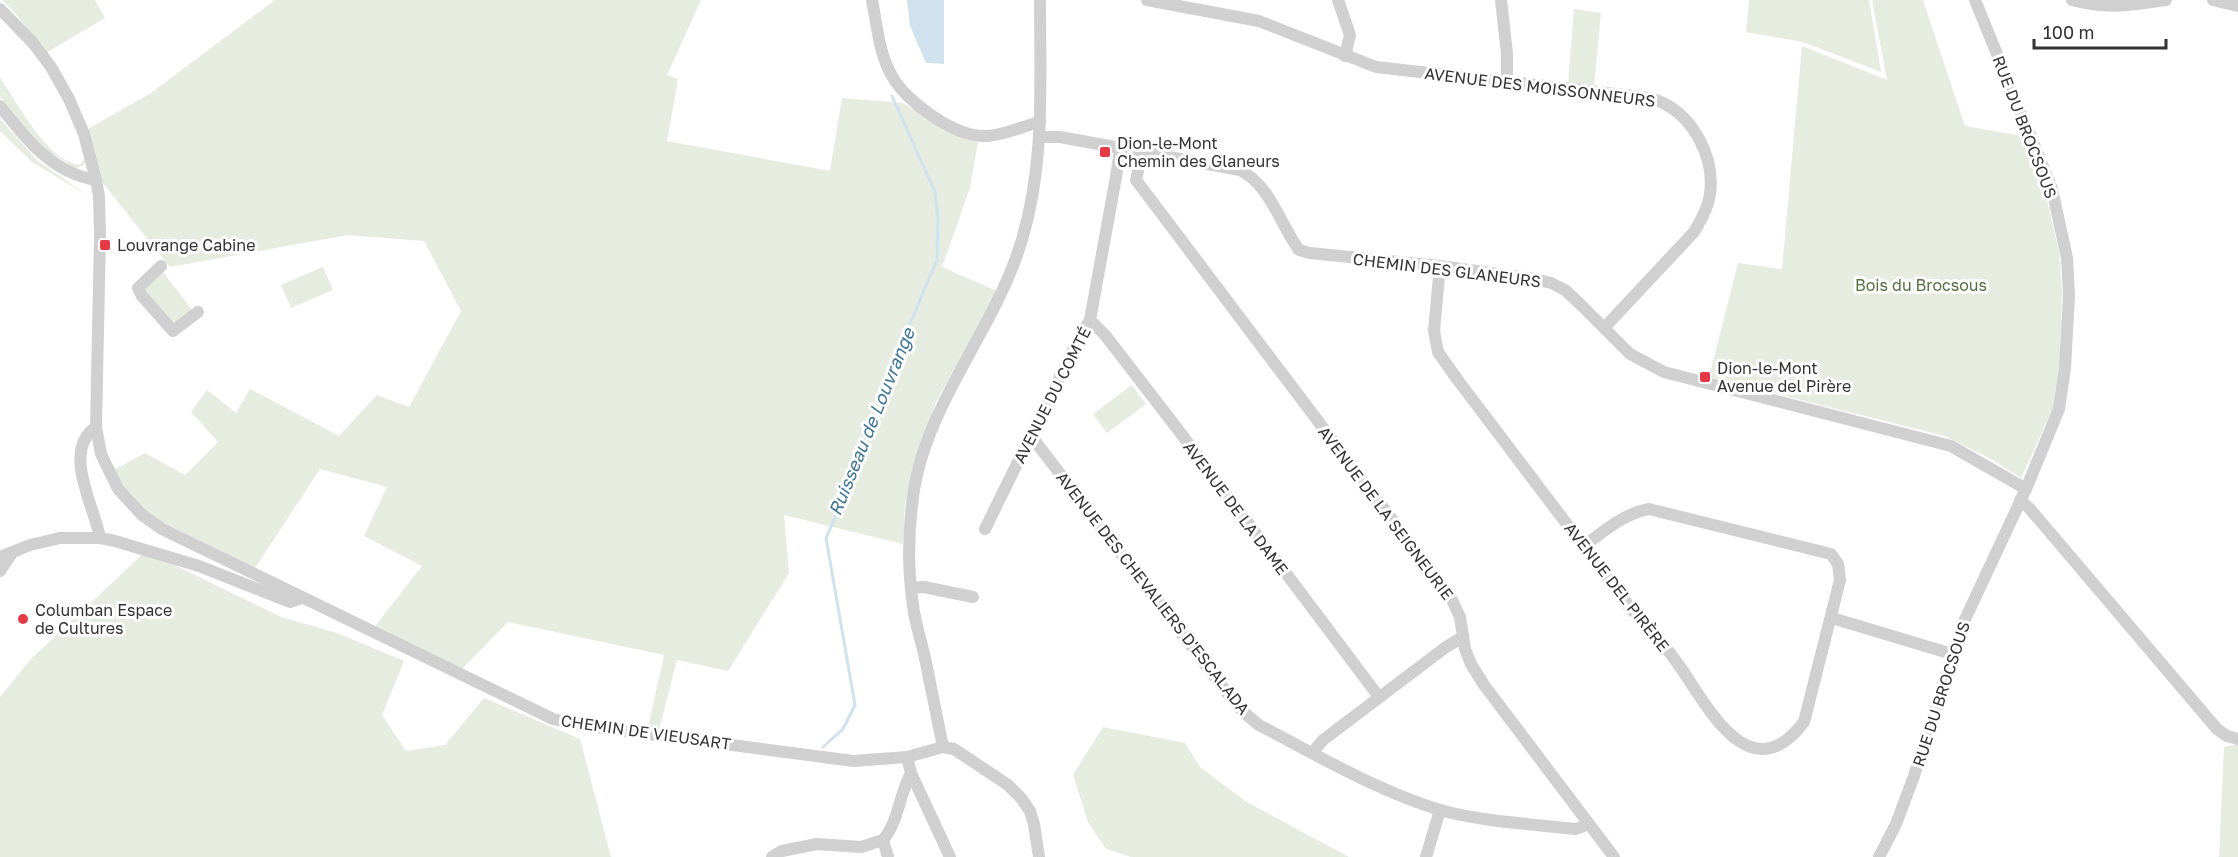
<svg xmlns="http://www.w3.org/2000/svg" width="2238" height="857" font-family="'Golos Text',sans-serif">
  <rect width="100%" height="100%" fill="#fff"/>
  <!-- green -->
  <g fill="#e6ecdf">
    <path d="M 2,0 L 95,0 L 105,18 L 46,53 L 14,12 Z"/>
    <path d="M 275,0 L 701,0 L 667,75 L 678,79 L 667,141 L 830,171 L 842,98 L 903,103 L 944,129 L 978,142 L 970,188 L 942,267 L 997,291 L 936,402 L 915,463 L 905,504 L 903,544 L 784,515 L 789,573 L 728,671 L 677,660 L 659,730 L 648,728 L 664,655 L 508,622 L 461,670 L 373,629 L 422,566 L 364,536 L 387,487 L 320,469 L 255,568 L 146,514 L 121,486 L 114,470 L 145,453 L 185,475 L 218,442 L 191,412 L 207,390 L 236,413 L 250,389 L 339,436 L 377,395 L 409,407 L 461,311 L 424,241 L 348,235 L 170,267 L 102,182 L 86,130 L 151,93 Z"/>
    <path d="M 1749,0 L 1869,0 L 1881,72 L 1803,42 L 1746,32 Z"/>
    <path d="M 1872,0 L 1923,0 L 1965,126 L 2022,136 L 2044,188 L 2059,251 L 2062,293 L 2060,359 L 2054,406 L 2021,478 L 1993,460 L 1945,436 L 1709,377 L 1738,263 L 1782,269 L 1802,46 L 1887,80 Z"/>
    <path d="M 1574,9 L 1601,13 L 1594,87 L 1568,84 Z"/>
    <path d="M 0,78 C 19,104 46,161 80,165 L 86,156 L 84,165 L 77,168 L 69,166 L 69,164 L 49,152 L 21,124 L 0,96 Z"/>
    <path d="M 0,119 L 38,161 L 87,195 L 32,162 L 0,131 Z"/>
    <path d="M 323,267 L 333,290 L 291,308 L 281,285 Z"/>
    <path d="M 162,271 L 193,311 L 170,326 L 143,287 Z"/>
    <path d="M 1132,385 L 1146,404 L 1107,433 L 1093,414 Z"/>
    <path d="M 146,551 L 281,617 L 337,633 L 404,661 L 382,715 L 406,751 L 445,745 L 484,698 L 580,739 L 611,857 L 0,857 L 0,697 L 31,659 Z"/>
    <path d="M 1103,727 L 1185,743 L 1200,767 L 1245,801 L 1349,857 L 1131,857 L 1106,849 L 1088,822 L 1073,775 Z"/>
    <path d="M 2238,744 L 2238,857 L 2219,857 L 2224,747 Z"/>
  </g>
  <!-- water -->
  <path fill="#cfe2ee" d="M 907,0 L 944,0 L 944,64 L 926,63 L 910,26 Z"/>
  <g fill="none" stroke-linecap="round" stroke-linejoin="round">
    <!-- stream -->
    <path stroke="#cfe2ee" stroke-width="3" d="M 823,747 L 843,729 L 855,705 L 826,538 L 848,489 L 883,387 L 937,260 L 938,220 L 935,192 L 892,96"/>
    <!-- minor -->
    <g stroke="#d0d0d0" stroke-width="12">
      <path d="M 872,0 C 877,25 879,54 892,76 C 906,102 956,138 987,136 C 1005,135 1023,126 1040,122"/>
      <path d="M 1147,0 L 1259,21 L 1376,67 L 1634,96 C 1643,98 1653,98 1661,102 C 1694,117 1715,158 1710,194 C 1708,208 1701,220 1694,232 L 1605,327"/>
      <path d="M 1338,0 L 1350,35 L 1345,56"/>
      <path d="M 1501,0 L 1507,54 L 1507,81"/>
      <path d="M 2072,0 C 2110,10 2128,5 2166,0"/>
      <path d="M 2213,0 L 2238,6"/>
      <path d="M 0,9 L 33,43 L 51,67 L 69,99 L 84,134 L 96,180 L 99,196 L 100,235 L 96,427 L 101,454 L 118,489 L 142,515 L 162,529 L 553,719 L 580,725 L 853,761 L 907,757 L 943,747 L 954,749 L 1008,785 L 1021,798 L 1030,811 L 1034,824 L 1039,857"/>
      <path d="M 0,106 C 26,139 52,173 96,180"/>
      <path d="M 1039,137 L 1060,137 L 1240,170 C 1270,185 1280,224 1299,250 L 1310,253 L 1440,266 L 1534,279 L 1551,283 L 1565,290 L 1580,304 L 1630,354 L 1664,372 L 1951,446 L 2026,489"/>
      <path d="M 1142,153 L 1136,180 L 1450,596 L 1460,617 L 1465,649 L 1471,664 L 1484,685 L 1614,857"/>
      <path d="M 161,266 L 138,288 L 142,296 L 173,331 L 198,312"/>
      <path d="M 1440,266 L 1434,331 L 1438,352 L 1457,379 L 1632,610 C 1650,628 1668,649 1683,671 C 1711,713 1752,790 1804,722 L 1840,580 L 1838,564 L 1831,554 L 1649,509 C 1623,514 1606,530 1585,545"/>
      <path d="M 1090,320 L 1105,335 L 1176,427 L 1379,697"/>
      <path d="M 96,427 C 61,451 95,507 100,538 L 115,541 L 199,566 L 290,602 L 301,598"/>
      <path d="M 1032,437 L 1221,685 L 1242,711 L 1259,725 C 1317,755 1377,791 1440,810 C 1484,822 1532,824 1576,829 L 1589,824"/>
      <path d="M 2020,500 L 2030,509 L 2217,729 L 2227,736 L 2238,739"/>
      <path d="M 985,529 L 1080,336 L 1090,320 L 1116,177 L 1120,149"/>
      <path d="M 0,557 L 30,545 L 60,538 L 100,538"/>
      <path d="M 0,571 L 12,553"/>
      <path d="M 911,588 L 924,587 L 973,597"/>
      <path d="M 1832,618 L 1952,654"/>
      <path d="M 943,747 C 937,717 931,687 925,658 C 921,640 915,623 913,605 C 908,572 908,538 912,505 C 921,411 989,338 1018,252 C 1046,170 1040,84 1040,0"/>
      <path d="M 1313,752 L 1323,740 L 1446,647 L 1463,637"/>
      <path d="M 907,757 L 911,773 L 950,857"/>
      <path d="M 883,840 C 899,821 899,795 911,773"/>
      <path d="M 883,840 L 888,857"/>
      <path d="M 772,857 L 782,851 L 817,844 L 861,847 L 883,840"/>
      <path d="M 1426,857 L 1440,810"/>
      <path d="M 1879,857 L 1896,824 L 1914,776 L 1961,628 L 2026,489 L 2059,409 L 2065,368 L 2069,296 L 2067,258 L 2052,189 L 1975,0"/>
    </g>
  </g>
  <!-- markers -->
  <g fill="#e63946" stroke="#fff" stroke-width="2">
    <rect x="1099" y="146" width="12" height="12" rx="3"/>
    <rect x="99" y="239" width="12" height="12" rx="3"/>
    <rect x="1699" y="371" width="12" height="12" rx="3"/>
    <circle cx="23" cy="619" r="6"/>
  </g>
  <g text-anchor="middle" stroke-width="6" stroke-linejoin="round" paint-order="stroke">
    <!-- street labels -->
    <g font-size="16" fill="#333" stroke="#fff">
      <text transform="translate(1540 87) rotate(7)" y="6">AVENUE DES MOISSONNEURS</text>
      <text transform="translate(2025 127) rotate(69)" y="6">RUE DU BROCSOUS</text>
      <text transform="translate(1447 270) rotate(7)" y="6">CHEMIN DES GLANEURS</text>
      <text transform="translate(1052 395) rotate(-63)" y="6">AVENUE DU COMTÉ</text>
      <text transform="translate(1236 508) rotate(53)" y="6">AVENUE DE LA DAME</text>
      <text transform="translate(1386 513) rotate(53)" y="6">AVENUE DE LA SEIGNEURIE</text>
      <text transform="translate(1617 587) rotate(52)" y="6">AVENUE DEL PIRÈRE</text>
      <text transform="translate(1153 593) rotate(52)" y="6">AVENUE DES CHEVALIERS D'ESCALADA</text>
      <text transform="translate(1941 694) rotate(-72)" y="6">RUE DU BROCSOUS</text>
      <text transform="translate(646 732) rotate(8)" y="6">CHEMIN DE VIEUSART</text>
    </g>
    <!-- poi labels -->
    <g font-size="16" fill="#333" stroke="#fff" text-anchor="start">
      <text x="1117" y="149">Dion-le-Mont<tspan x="1117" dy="18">Chemin des Glaneurs</tspan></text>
      <text x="117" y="251">Louvrange Cabine</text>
      <text x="1717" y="374">Dion-le-Mont<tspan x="1717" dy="18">Avenue del Pirère</tspan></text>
      <text x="35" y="616">Columban Espace<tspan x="35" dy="18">de Cultures</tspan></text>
    </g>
    <!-- park labels -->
    <g font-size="16" fill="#56703f" stroke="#fff">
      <text x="1921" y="291">Bois du Brocsous</text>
    </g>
    <!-- water labels -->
    <g font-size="18" font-style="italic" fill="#3f7597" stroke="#fff">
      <text transform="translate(872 422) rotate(-68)" y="6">Ruisseau de Louvrange</text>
    </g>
  </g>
  <!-- scale -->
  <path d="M2034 39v9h132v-9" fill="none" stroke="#333333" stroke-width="3"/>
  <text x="2043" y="39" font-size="18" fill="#333333" stroke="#ffffff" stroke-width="4.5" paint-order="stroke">100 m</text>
</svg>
